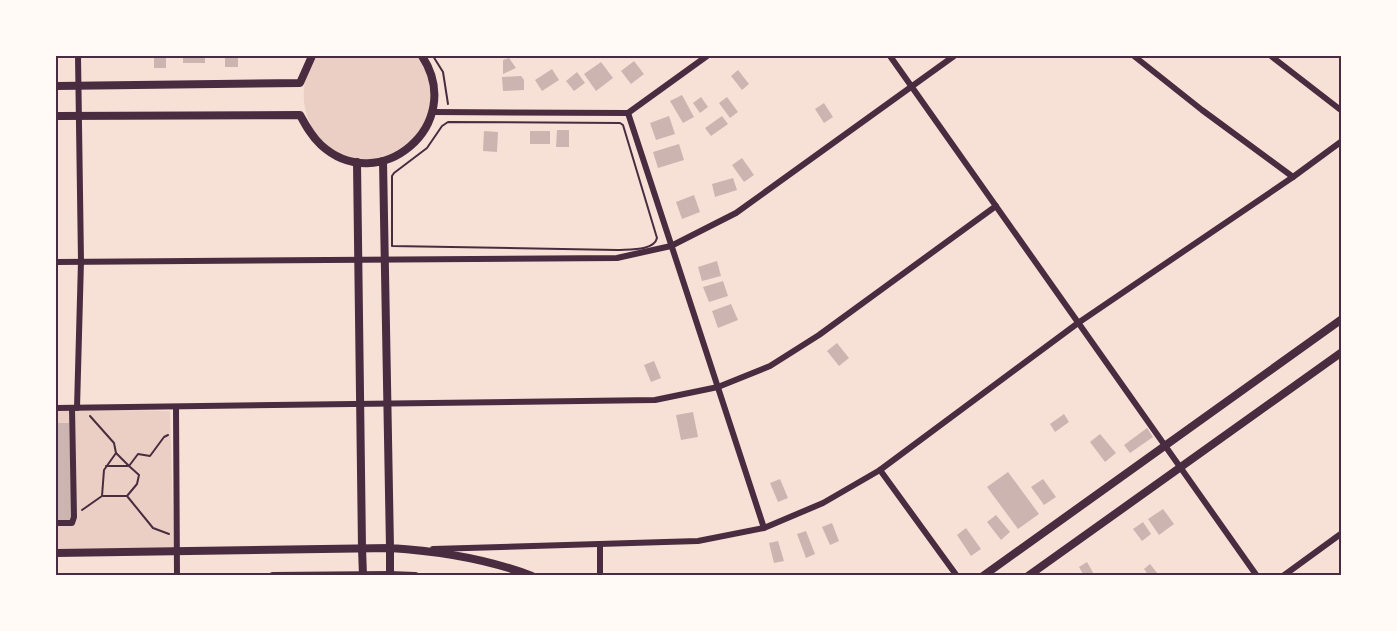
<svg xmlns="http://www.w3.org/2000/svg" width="1397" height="631" font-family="Ubuntu,sans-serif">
  <rect width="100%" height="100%" fill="#f7e1d7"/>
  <!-- green -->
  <g fill="#ebcfc5">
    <path d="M 316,56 L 418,56 C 430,71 433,89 430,108 C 427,124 418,136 405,145 C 345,191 275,118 316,56 Z"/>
    <path d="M 85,409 L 170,411 L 174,548 L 56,549 L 56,410 Z"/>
  </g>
  <!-- building -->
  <g fill="#ccb4b1">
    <rect x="154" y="56" width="12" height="12"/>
    <rect x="183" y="56" width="22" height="7"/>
    <rect x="225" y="56" width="13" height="11"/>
    <path d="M 509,58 L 516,68 L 503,74 L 503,60 Z"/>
    <path d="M 634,61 L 644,74 L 631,84 L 621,71 Z"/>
    <path d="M 601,62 L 613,78 L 596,91 L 584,74 Z"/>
    <path d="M 552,69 L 559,80 L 542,91 L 535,80 Z"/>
    <path d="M 738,70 L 749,84 L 742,90 L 731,76 Z"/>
    <path d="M 577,72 L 585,83 L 574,91 L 566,81 Z"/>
    <path d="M 521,76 L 524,80 L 524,90 L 503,91 L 502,77 Z"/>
    <path d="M 682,95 L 694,117 L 683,123 L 670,101 Z"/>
    <path d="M 701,97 L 708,107 L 700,113 L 693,103 Z"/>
    <path d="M 727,97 L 738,112 L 730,118 L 719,103 Z"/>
    <path d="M 824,103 L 833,117 L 824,123 L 815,109 Z"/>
    <path d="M 669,116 L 675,134 L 656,140 L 650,123 Z"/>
    <path d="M 722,116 L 728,124 L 711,136 L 705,128 Z"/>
    <path d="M 557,130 L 569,130 L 569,147 L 556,147 Z"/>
    <path d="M 484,131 L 498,132 L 497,152 L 483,151 Z"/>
    <rect x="530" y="131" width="20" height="13"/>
    <path d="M 679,144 L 684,160 L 658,168 L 653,152 Z"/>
    <path d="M 742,158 L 754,175 L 744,182 L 732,165 Z"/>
    <path d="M 733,178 L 737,190 L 715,197 L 712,184 Z"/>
    <path d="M 694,195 L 700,212 L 682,219 L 676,202 Z"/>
    <path d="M 717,261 L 721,276 L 702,281 L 698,267 Z"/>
    <path d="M 723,281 L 728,296 L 709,302 L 703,287 Z"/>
    <path d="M 731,304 L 738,320 L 718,328 L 712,311 Z"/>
    <path d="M 837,343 L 849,358 L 839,366 L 827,351 Z"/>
    <path d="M 654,361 L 661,378 L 651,382 L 644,365 Z"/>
    <path d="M 693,412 L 698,437 L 681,440 L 676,415 Z"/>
    <path d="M 1064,414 L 1069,422 L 1055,432 L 1050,424 Z"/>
    <path d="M 56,423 L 69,423 L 72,522 L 56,522 Z"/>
    <path d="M 1147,428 L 1153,437 L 1130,453 L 1124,445 Z"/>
    <path d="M 1100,434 L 1116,453 L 1105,462 L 1090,442 Z"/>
    <path d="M 1008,472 L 1039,514 L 1018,529 L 987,487 Z"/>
    <path d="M 780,479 L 788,498 L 778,502 L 770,483 Z"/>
    <path d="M 1043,479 L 1056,497 L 1044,505 L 1031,487 Z"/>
    <path d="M 1163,509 L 1174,524 L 1159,535 L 1148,519 Z"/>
    <path d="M 996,515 L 1010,532 L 1001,540 L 987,522 Z"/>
    <path d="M 1143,522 L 1151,534 L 1142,541 L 1133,529 Z"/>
    <path d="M 832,523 L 839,541 L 830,545 L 822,527 Z"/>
    <path d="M 966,528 L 981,549 L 971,556 L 957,535 Z"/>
    <path d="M 806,531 L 815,554 L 806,558 L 797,534 Z"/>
    <path d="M 778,541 L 784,561 L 774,563 L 769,543 Z"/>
    <path d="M 1087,562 L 1095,576 L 1084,576 L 1079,567 Z"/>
    <path d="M 1150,564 L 1158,574 L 1156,576 L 1149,576 L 1144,569 Z"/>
  </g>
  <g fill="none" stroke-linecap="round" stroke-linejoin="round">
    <!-- path -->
    <g stroke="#4a2c40" stroke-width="2">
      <path d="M 433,56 L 443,72 L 448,104"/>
      <path d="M 448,122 L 620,123 L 623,125 L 657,238 C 654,251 629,249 617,250 L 392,246 L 392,176 L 394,173 L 427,148 L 442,126 Z"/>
      <path d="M 168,435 L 164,437 L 150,456 L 138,454 L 129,466 L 139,475 L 137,484 L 127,496 L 153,528 L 169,534"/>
      <path d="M 106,466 L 129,466 L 116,453"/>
      <path d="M 103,496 L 127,496"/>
      <path d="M 82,510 L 102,496 L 104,470 L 116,453 L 114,443 L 90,416"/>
    </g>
    <!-- minor -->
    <g stroke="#4a2c40" stroke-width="6">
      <path d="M 890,56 L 1257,576"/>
      <path d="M 1134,56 L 1202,110 L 1293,177"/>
      <path d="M 1271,56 L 1342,111"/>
      <path d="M 433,112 L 628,113 L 707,56"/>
      <path d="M 628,113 L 764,528"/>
      <path d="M 56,262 L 617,258 L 671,246 L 736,213 L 954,56"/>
      <path d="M 176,407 L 177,576"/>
      <path d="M 56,408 L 655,400 L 718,387 L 770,366 L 819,335 L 996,206"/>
      <path d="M 77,408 L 81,261 L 78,56"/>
      <path d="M 880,470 L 957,576"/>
      <path d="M 56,523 L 72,523 L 74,517 L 72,408"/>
      <path d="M 600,544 L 600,576"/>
      <path d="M 433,549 L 698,541 L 764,528 L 823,503 L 880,470 L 1078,323 L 1293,177 L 1342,141"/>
      <path d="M 1283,576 L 1342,533"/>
    </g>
    <!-- tertiary -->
    <g stroke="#4a2c40" stroke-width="8">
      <path d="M 56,86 L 300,83 L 312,56"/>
      <path d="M 56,116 L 300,115 C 306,126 312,137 321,145 C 379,198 467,125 422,56"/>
      <path d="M 383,161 L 390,548 C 438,551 485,558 532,576"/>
      <path d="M 357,162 L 362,548"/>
      <path d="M 390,575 L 415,576"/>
      <path d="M 983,576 L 1342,319"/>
      <path d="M 1028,576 L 1342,352"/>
    </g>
    <!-- secondary -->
    <g stroke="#4a2c40" stroke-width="8">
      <path d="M 362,548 L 363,576"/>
      <path d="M 56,553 L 390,548 L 390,576"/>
      <path d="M 273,576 L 390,575"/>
    </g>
  </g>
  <!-- border -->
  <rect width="1397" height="631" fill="none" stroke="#fffaf5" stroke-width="114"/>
  <rect x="57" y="57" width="1283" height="517" fill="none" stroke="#4a2c40" stroke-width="2"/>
</svg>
